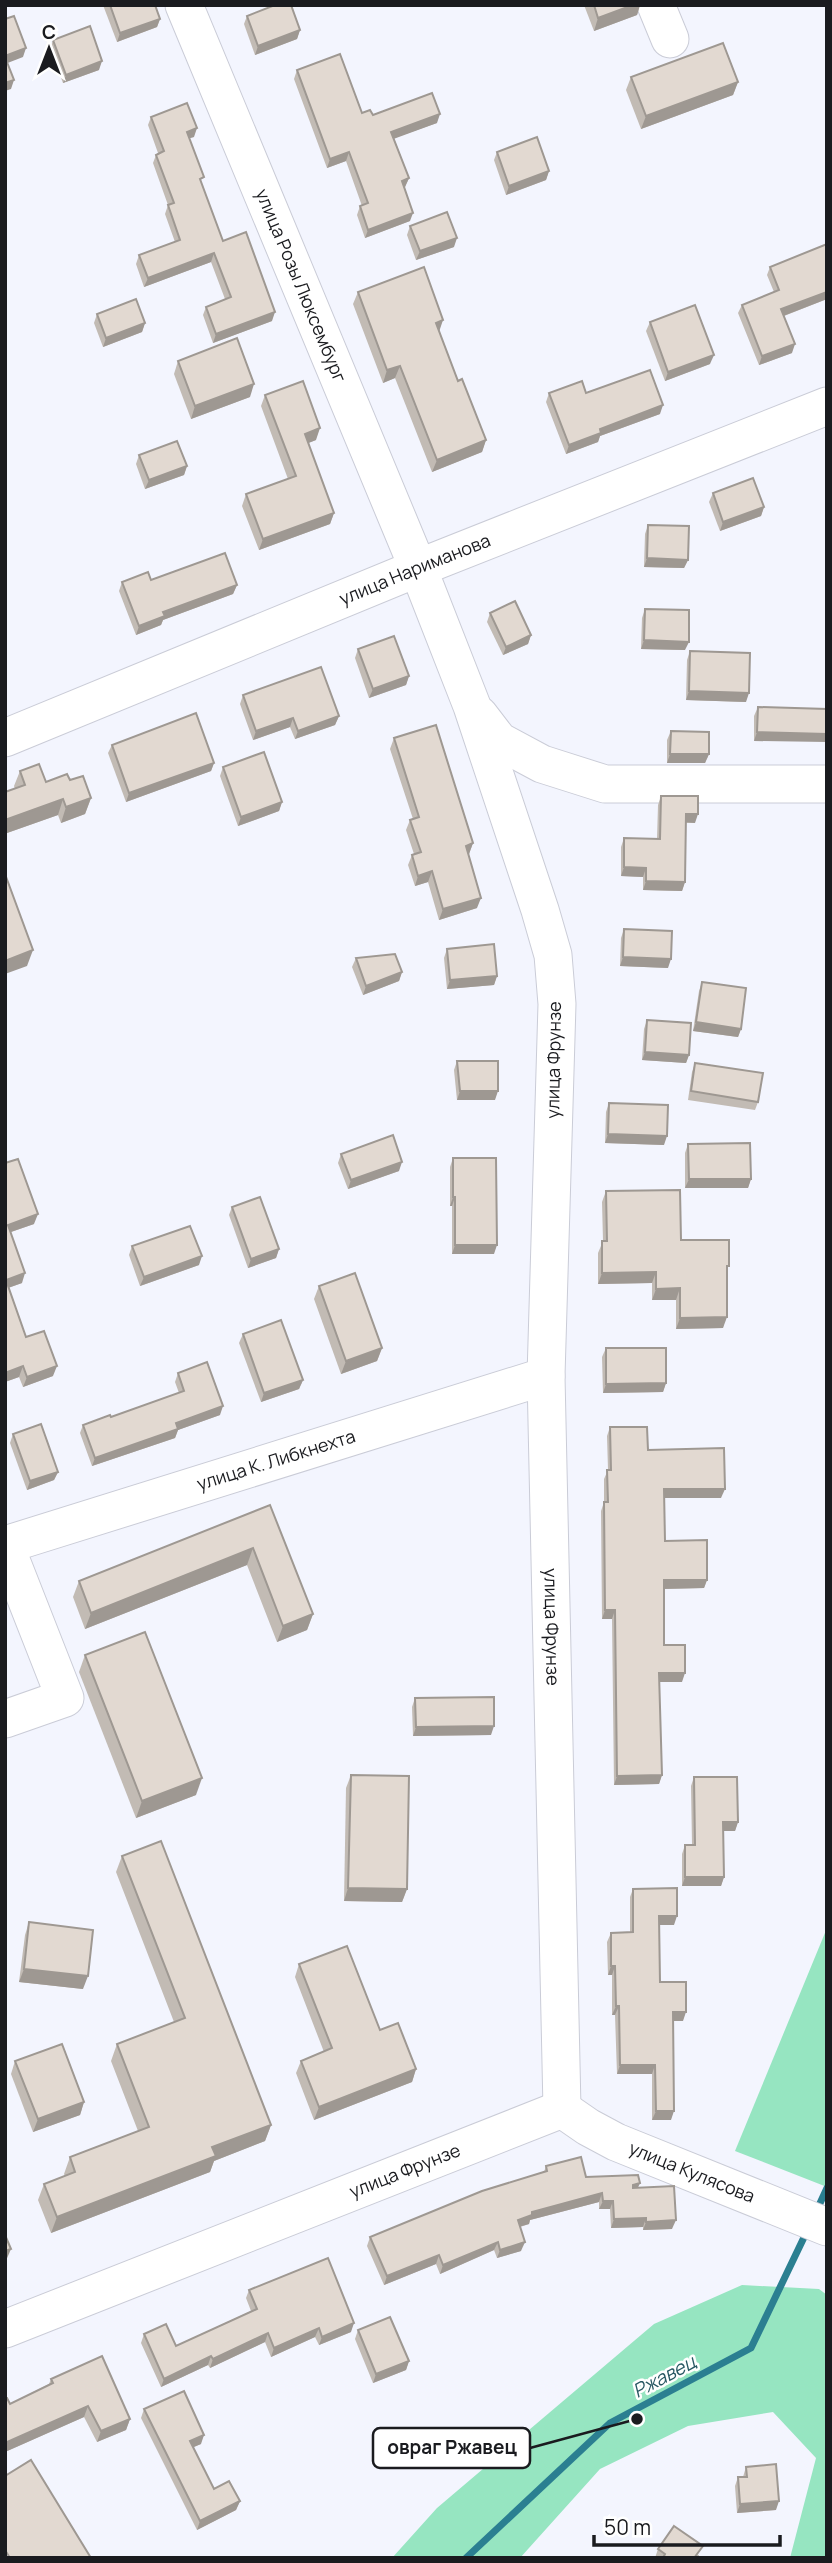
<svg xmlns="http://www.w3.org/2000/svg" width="832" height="2563" font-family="Manrope,sans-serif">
  <rect width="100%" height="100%" fill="#f3f5fe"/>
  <!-- green -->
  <g fill="#96e5c1">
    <path d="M 827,1928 L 827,2187 L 735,2151 Z"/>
    <path d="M 742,2285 L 819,2289 L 827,2295 L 827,2558 L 790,2558 L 816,2458 L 773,2412 L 688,2426 L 600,2469 L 520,2558 L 392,2558 L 437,2508 L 654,2324 Z"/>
  </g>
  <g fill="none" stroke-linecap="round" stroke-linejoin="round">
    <!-- stream -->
    <g stroke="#2b7f91" stroke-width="7">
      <path d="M 816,2212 L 827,2188"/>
      <path d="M 466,2558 L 610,2423 L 751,2348 L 808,2229"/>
    </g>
    <!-- minor casing -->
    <g stroke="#caccd7" stroke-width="39">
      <g id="minor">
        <path id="s1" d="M 184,5 L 418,568 L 472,706 L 540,910 L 553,955 L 557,1004 L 546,1376 L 562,2109"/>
        <path d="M 656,5 L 670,39"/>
        <path d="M 479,715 L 499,741 L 542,764 L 605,784 L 827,784"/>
        <path id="s2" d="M 5,738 L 418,568 L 827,406"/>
        <path id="s3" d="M 5,1545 L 546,1376"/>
        <path d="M 5,1719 L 65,1698 L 5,1545"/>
        <path id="s4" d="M 562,2109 L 588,2127 L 616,2142 L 827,2227"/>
        <path id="s5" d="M 5,2329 L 562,2109"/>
      </g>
    </g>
    <!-- minor -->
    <use href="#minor" stroke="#fff" stroke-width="37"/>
  </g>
  <!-- wall -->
  <g fill="#c2bbb4">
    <path d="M 103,5 L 155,5 L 160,19 L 157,27 L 117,42 Z"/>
    <path d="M 584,5 L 640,5 L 637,15 L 594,31 Z"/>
    <path d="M 247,16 L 300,30 L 297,39 L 255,55 L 244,24 Z"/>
    <path d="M 53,40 L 99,70 L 63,83 L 50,49 Z"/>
    <path d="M 297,70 L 362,113 L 437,123 L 394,138 L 409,178 L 405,187 L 404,187 L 410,221 L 365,238 L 357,215 L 360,206 L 362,206 L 346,161 L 327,168 L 294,79 Z"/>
    <path d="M 631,77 L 738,82 L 733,95 L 641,129 L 626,90 Z"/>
    <path d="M 151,117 L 194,137 L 189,138 L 202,184 L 223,241 L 272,321 L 213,343 L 203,315 L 206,307 L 225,299 L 211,262 L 144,287 L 136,264 L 139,255 L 175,242 L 165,214 L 168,205 L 153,163 L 156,155 L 158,153 L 148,125 Z"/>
    <path d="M 497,152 L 549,171 L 546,180 L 506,195 L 494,160 Z"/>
    <path d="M 410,226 L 454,247 L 416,260 L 407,235 Z"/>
    <path d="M 770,267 L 827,299 L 784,316 L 792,353 L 759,365 L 738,313 L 742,305 L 774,292 L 767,275 Z"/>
    <path d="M 358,292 L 439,331 L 458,381 L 486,440 L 482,452 L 432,472 L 395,378 L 383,383 L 353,304 Z"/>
    <path d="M 97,314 L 145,323 L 142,332 L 103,347 L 94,323 Z"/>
    <path d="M 650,322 L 710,364 L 665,381 L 646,331 Z"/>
    <path d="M 178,361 L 250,397 L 191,419 L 174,374 Z"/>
    <path d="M 549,393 L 586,393 L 660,414 L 600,436 L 598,442 L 566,454 L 546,402 Z"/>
    <path d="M 265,395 L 316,440 L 308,443 L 334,513 L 330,524 L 259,550 L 242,506 L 246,494 L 288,479 L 261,406 Z"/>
    <path d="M 139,455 L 187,466 L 184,475 L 145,489 L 136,464 Z"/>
    <path d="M 713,493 L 764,507 L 761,516 L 720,531 L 709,502 Z"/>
    <path d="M 648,525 L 688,560 L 684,568 L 644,567 L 645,534 Z"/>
    <path d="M 151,580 L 237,585 L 233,594 L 163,620 L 161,625 L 136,635 L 119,591 L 122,582 Z"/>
    <path d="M 645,609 L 685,650 L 641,649 L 642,618 Z"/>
    <path d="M 490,613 L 531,635 L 528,644 L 503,655 L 487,622 Z"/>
    <path d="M 358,649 L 409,676 L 406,685 L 369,698 L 355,658 Z"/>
    <path d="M 690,651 L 746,702 L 686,700 L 687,660 Z"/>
    <path d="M 243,695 L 339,716 L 335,725 L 295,739 L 290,727 L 253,740 L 240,704 Z"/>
    <path d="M 758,707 L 827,709 L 754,741 L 754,716 Z"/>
    <path d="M 671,731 L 709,754 L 705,763 L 667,763 L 667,740 Z"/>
    <path d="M 394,738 L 473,843 L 469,854 L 468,854 L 477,908 L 439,920 L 428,882 L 415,886 L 408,865 L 412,855 L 414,854 L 406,830 L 410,820 L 413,819 L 390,749 Z"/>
    <path d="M 112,745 L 214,763 L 211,771 L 126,802 L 108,753 Z"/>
    <path d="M 223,767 L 282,802 L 279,811 L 238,826 L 220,776 Z"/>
    <path d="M 20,771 L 46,782 L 70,780 L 91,798 L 85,814 L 61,823 L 58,815 L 7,833 L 5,837 L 5,792 L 15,789 L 14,786 Z"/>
    <path d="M 661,796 L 695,823 L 686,823 L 685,882 L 682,891 L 643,890 L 643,877 L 621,876 L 621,847 L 624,838 L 657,839 L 658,805 Z"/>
    <path d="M 624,929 L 668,968 L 620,966 L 621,938 Z"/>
    <path d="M 447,949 L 497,976 L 494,985 L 447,989 L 444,958 Z"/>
    <path d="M 356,958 L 402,972 L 399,981 L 363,995 L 352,967 Z"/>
    <path d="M 702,982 L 741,1029 L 738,1037 L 693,1031 L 699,991 Z"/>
    <path d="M 647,1020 L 689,1055 L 686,1063 L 642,1060 L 644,1029 Z"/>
    <path d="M 457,1061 L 495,1100 L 457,1100 L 454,1070 Z"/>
    <path d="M 695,1063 L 758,1102 L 755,1110 L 688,1100 L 692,1072 Z"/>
    <path d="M 609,1103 L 664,1145 L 605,1143 L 606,1112 Z"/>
    <path d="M 688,1144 L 751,1179 L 748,1188 L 685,1188 L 685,1153 Z"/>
    <path d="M 341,1154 L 399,1171 L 348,1189 L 338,1163 Z"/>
    <path d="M 453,1158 L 494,1254 L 452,1254 L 452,1206 L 450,1206 L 450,1167 Z"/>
    <path d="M 5,1163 L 34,1224 L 11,1232 L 22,1283 L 8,1288 L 26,1337 L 53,1376 L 23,1387 L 19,1377 L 5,1382 Z"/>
    <path d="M 606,1191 L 727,1272 L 723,1328 L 676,1329 L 676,1300 L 652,1300 L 652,1283 L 598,1284 L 598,1253 L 603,1241 L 602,1202 Z"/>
    <path d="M 232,1207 L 279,1249 L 276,1258 L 248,1268 L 229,1215 Z"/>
    <path d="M 132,1246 L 199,1265 L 140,1286 L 129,1255 Z"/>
    <path d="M 319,1286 L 382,1348 L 377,1361 L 341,1374 L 314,1299 Z"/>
    <path d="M 243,1334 L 303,1380 L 299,1389 L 261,1402 L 239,1343 Z"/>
    <path d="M 606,1348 L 666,1383 L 663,1392 L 603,1393 L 602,1357 Z"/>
    <path d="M 178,1373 L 220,1415 L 178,1430 L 175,1438 L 92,1466 L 80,1433 L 83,1425 L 111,1417 L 179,1393 L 175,1382 Z"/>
    <path d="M 610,1427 L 648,1450 L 721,1498 L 664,1498 L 665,1541 L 707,1580 L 704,1588 L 664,1589 L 664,1645 L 682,1682 L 659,1682 L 662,1775 L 659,1784 L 614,1785 L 612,1619 L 602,1619 L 601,1511 L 604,1502 L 604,1479 L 608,1470 L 607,1436 Z"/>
    <path d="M 13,1434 L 58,1472 L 54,1480 L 27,1490 L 10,1443 Z"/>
    <path d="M 270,1505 L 313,1614 L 307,1630 L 277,1642 L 247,1565 L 85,1629 L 73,1597 L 79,1581 Z"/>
    <path d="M 85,1655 L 196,1795 L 136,1818 L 79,1672 Z"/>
    <path d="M 415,1698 L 491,1735 L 413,1736 L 412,1707 Z"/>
    <path d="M 351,1775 L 407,1889 L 402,1902 L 344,1901 L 346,1788 Z"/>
    <path d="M 694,1777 L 738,1822 L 735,1831 L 723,1831 L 724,1877 L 721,1886 L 682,1886 L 682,1854 L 685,1845 L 692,1845 L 691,1786 Z"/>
    <path d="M 122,1856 L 271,2125 L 265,2141 L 214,2161 L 210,2172 L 51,2233 L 38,2200 L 44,2184 L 65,2176 L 64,2174 L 70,2157 L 138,2131 L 111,2061 L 117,2044 L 174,2022 L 116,1872 Z"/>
    <path d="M 633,1889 L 674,1925 L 659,1925 L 660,1982 L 683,2021 L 673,2021 L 671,2120 L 652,2120 L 652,2074 L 617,2074 L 615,2015 L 612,2015 L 612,1975 L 608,1975 L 607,1942 L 611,1933 L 630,1933 L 630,1897 Z"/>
    <path d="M 29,1922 L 83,1989 L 19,1982 L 25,1935 Z"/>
    <path d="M 299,1964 L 416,2069 L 412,2082 L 314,2120 L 296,2073 L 301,2061 L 324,2052 L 295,1977 Z"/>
    <path d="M 15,2061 L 84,2102 L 80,2115 L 33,2132 L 11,2074 Z"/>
    <path d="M 546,2166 L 586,2177 L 638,2188 L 672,2229 L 643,2230 L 643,2227 L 611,2228 L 610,2209 L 599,2209 L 599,2202 L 530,2220 L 529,2224 L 520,2227 L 521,2251 L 497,2258 L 494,2250 L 440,2274 L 436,2264 L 384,2285 L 367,2246 L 370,2237 L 544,2172 Z"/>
    <path d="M 249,2290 L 351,2332 L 319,2345 L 315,2337 L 271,2357 L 265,2342 L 210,2368 L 208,2365 L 161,2387 L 141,2343 L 144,2334 L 176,2346 L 251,2311 L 246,2298 Z"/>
    <path d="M 358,2330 L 409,2361 L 406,2370 L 373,2383 L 355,2339 Z"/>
    <path d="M 51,2379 L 130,2419 L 126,2430 L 97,2442 L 84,2417 L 5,2452 L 5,2398 L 10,2404 L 49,2384 Z"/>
    <path d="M 144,2409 L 201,2444 L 193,2447 L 214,2489 L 240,2501 L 236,2510 L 197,2530 L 141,2418 Z"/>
    <path d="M 746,2467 L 776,2510 L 737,2513 L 735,2486 L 738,2477 L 743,2477 Z"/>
    <path d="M 658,2549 L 699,2555 L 698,2558 L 655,2558 Z"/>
  </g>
  <!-- shaded-wall -->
  <g fill="#9e9892">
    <path d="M 633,5 L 640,5 L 637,15 L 594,31 L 598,18 Z"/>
    <path d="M 160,19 L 157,27 L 117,42 L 120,33 Z"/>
    <path d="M 300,30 L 297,39 L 255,55 L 258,46 Z"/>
    <path d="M 26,48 L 23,57 L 5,64 L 5,56 Z"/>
    <path d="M 102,61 L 99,70 L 63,83 L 66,75 Z"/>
    <path d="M 14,80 L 11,89 L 5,91 L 5,83 Z"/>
    <path d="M 738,82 L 733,95 L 641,129 L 646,116 Z"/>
    <path d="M 440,114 L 437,123 L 388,141 L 391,132 Z"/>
    <path d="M 197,128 L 194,137 L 183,140 L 187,132 Z"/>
    <path d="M 349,152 L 346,161 L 327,168 L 330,159 Z"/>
    <path d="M 549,171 L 546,180 L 506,195 L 509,186 Z"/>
    <path d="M 409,178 L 405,187 L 398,189 L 402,181 Z"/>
    <path d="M 413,213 L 410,221 L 365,238 L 368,230 Z"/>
    <path d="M 457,238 L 454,247 L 416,260 L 420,251 Z"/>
    <path d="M 214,253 L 211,262 L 144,287 L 148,278 Z"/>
    <path d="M 827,292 L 827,299 L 778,318 L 781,309 Z"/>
    <path d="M 275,312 L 272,321 L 213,343 L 216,334 Z"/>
    <path d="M 443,320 L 439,332 L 436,323 Z"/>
    <path d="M 145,323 L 142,332 L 103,347 L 106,338 Z"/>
    <path d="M 795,344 L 792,353 L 759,365 L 762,356 Z"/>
    <path d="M 714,355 L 710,364 L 665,381 L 668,372 Z"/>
    <path d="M 400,366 L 395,378 L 383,383 L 387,370 Z"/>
    <path d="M 254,384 L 250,397 L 191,419 L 195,406 Z"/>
    <path d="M 663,405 L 660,414 L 600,436 L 598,442 L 566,454 L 569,445 L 600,429 Z"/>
    <path d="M 320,428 L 316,440 L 301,446 L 305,434 Z"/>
    <path d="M 486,440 L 482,452 L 432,472 L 437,460 Z"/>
    <path d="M 187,466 L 184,475 L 145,489 L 149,480 Z"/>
    <path d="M 764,507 L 761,516 L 720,531 L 723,522 Z"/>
    <path d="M 334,513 L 330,524 L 259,550 L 263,539 Z"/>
    <path d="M 647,558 L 688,560 L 684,568 L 644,567 Z"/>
    <path d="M 237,585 L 233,594 L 163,620 L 161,625 L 136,635 L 139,626 L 163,612 Z"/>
    <path d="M 531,635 L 528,644 L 503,655 L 506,647 Z"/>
    <path d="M 644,640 L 689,642 L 685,650 L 641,649 Z"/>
    <path d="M 409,676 L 406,685 L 369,698 L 373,689 Z"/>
    <path d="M 689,691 L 749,693 L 746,702 L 686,700 Z"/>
    <path d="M 339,716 L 335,725 L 295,739 L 298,731 Z"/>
    <path d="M 293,718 L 290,727 L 253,740 L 256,731 Z"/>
    <path d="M 757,732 L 827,734 L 827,742 L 754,741 Z"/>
    <path d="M 670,754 L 709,754 L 705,763 L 667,763 Z"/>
    <path d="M 214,763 L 211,771 L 126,802 L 129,793 Z"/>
    <path d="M 91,798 L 85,814 L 61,823 L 66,807 Z"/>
    <path d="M 63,799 L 58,815 L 7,833 L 5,837 L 5,820 Z"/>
    <path d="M 282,802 L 279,811 L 238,826 L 241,817 Z"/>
    <path d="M 686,814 L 698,814 L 695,823 L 683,822 Z"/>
    <path d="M 473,843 L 469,854 L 462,856 L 466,846 Z"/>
    <path d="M 624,867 L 646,868 L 643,877 L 621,876 Z"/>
    <path d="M 432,871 L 428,882 L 415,886 L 418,876 Z"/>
    <path d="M 646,881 L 685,882 L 682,891 L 643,890 Z"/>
    <path d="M 481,898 L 477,908 L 439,920 L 443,909 Z"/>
    <path d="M 33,950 L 27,966 L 5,974 L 5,961 Z"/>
    <path d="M 623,957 L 671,959 L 668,968 L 620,966 Z"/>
    <path d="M 402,972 L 399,981 L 363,995 L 366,986 Z"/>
    <path d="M 497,976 L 494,985 L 447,989 L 450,980 Z"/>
    <path d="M 696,1022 L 741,1029 L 738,1037 L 693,1031 Z"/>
    <path d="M 645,1052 L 689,1055 L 686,1063 L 642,1060 Z"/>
    <path d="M 460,1091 L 498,1091 L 495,1100 L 457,1100 Z"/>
    <path d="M 608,1134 L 667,1136 L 664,1145 L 605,1143 Z"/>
    <path d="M 402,1162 L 399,1171 L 348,1189 L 351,1180 Z"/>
    <path d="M 689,1179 L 751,1179 L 748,1188 L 685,1188 Z"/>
    <path d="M 453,1197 L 455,1197 L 452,1206 L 450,1206 Z"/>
    <path d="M 38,1214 L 34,1224 L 5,1234 L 8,1225 Z"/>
    <path d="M 455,1245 L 497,1245 L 494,1254 L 452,1254 Z"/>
    <path d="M 279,1249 L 276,1258 L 248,1268 L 251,1259 Z"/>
    <path d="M 202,1256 L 199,1265 L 140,1286 L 144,1277 Z"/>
    <path d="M 656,1272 L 652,1283 L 598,1284 L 602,1273 Z"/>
    <path d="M 25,1273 L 22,1283 L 5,1289 L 6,1280 Z"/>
    <path d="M 680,1288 L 676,1300 L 652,1300 L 656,1289 Z"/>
    <path d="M 727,1317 L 723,1328 L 676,1329 L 680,1318 Z"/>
    <path d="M 382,1348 L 377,1361 L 341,1374 L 346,1361 Z"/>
    <path d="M 23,1366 L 19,1377 L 5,1382 L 5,1373 Z"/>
    <path d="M 57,1366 L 53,1376 L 23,1387 L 27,1377 Z"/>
    <path d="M 303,1380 L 299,1389 L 261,1402 L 264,1393 Z"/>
    <path d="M 666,1383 L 663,1392 L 603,1393 L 606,1384 Z"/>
    <path d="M 223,1406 L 220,1415 L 178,1430 L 175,1438 L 92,1466 L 95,1458 L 176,1423 Z"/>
    <path d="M 58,1472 L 54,1480 L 27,1490 L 30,1481 Z"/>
    <path d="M 664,1489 L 725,1489 L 721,1498 L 661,1498 Z"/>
    <path d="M 253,1548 L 247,1565 L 85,1629 L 91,1613 Z"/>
    <path d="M 664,1580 L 707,1580 L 704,1588 L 661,1589 Z"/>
    <path d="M 605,1610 L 615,1610 L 612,1619 L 602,1619 Z"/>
    <path d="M 313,1614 L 307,1630 L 277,1642 L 283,1626 Z"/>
    <path d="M 659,1673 L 685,1673 L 682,1682 L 656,1682 Z"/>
    <path d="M 494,1726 L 491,1735 L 413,1736 L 416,1727 Z"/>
    <path d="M 662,1775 L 659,1784 L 614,1785 L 617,1776 Z"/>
    <path d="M 202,1778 L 196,1795 L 136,1818 L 142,1801 Z"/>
    <path d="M 723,1822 L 738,1822 L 735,1831 L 720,1831 Z"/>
    <path d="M 685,1877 L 724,1877 L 721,1886 L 682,1886 Z"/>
    <path d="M 348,1888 L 407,1889 L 402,1902 L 344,1901 Z"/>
    <path d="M 659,1916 L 677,1916 L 674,1925 L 656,1925 Z"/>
    <path d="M 611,1966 L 615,1966 L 612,1975 L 608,1975 Z"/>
    <path d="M 24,1969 L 88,1976 L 83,1989 L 19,1982 Z"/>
    <path d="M 616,2006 L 619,2006 L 615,2015 L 612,2015 Z"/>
    <path d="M 673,2012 L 686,2012 L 683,2021 L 670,2021 Z"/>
    <path d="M 620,2065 L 655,2065 L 652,2074 L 617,2074 Z"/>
    <path d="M 416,2069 L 412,2082 L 314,2120 L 319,2107 Z"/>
    <path d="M 84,2102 L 80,2115 L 33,2132 L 38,2119 Z"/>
    <path d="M 656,2111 L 674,2111 L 671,2120 L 652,2120 Z"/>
    <path d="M 271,2125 L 265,2141 L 214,2161 L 210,2172 L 51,2233 L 57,2217 L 212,2147 Z"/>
    <path d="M 640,2183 L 636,2192 L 630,2193 L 633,2185 Z"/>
    <path d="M 602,2193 L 599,2202 L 530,2220 L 529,2224 L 515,2228 L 518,2220 L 532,2212 Z"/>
    <path d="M 603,2201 L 613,2201 L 610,2209 L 599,2209 Z"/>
    <path d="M 646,2218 L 643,2227 L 611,2228 L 614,2219 Z"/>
    <path d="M 676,2220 L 672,2229 L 643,2230 L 646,2222 Z"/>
    <path d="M 498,2242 L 494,2250 L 440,2274 L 443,2265 Z"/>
    <path d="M 525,2242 L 521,2251 L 497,2258 L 500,2250 Z"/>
    <path d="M 11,2249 L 5,2263 L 5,2251 Z"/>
    <path d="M 439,2255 L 436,2264 L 384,2285 L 387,2276 Z"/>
    <path d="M 354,2323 L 351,2332 L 319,2345 L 322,2337 Z"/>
    <path d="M 319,2328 L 315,2337 L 271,2357 L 274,2348 Z"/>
    <path d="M 268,2333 L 265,2342 L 210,2368 L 213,2359 Z"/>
    <path d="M 211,2356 L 208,2365 L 161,2387 L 164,2379 Z"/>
    <path d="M 409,2361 L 406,2370 L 373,2383 L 376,2374 Z"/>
    <path d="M 88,2406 L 84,2417 L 5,2452 L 5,2443 Z"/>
    <path d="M 130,2419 L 126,2430 L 97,2442 L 101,2431 Z"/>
    <path d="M 204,2435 L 201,2444 L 187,2450 L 190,2441 Z"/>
    <path d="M 240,2501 L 236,2510 L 197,2530 L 200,2521 Z"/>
    <path d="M 779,2501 L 776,2510 L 737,2513 L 740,2504 Z"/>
  </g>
  <!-- building -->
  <g fill="#e2d9d1" stroke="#9e9892" stroke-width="2">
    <path d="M 110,5 L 155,5 L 160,19 L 120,33 Z"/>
    <path d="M 275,5 L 291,5 L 300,30 L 258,46 L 247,16 Z"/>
    <path d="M 594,5 L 633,5 L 598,18 Z"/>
    <path d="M 14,16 L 26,48 L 5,56 L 5,19 Z"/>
    <path d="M 90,26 L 102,61 L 66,75 L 53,40 Z"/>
    <path d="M 723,43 L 738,82 L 646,116 L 631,77 Z"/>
    <path d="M 340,54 L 362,113 L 370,110 L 373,115 L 432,93 L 440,114 L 391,132 L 409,178 L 402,181 L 413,213 L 368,230 L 360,206 L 368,203 L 349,152 L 330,159 L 297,70 Z"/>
    <path d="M 5,57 L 14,80 L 5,83 Z"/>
    <path d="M 187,103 L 197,128 L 187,132 L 204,177 L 200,179 L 223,241 L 246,232 L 275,312 L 216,334 L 206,307 L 231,297 L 214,253 L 148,278 L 139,255 L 180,240 L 168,205 L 174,203 L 156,155 L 164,151 L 151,117 Z"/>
    <path d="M 537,137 L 549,171 L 509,186 L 497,152 Z"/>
    <path d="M 447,212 L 457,238 L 420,251 L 410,226 Z"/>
    <path d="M 827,244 L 827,292 L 781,309 L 795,344 L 762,356 L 742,305 L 779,290 L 770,267 Z"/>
    <path d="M 424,267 L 443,320 L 436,323 L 458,381 L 462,379 L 486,440 L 437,460 L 400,366 L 387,370 L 358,292 Z"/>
    <path d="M 136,299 L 145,323 L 106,338 L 97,314 Z"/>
    <path d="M 695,305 L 714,355 L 668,372 L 650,322 Z"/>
    <path d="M 237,338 L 254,384 L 195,406 L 178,361 Z"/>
    <path d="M 650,370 L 663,405 L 600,429 L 601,433 L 569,445 L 549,393 L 582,381 L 586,393 Z"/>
    <path d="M 303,381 L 320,428 L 305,434 L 334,513 L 263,539 L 246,494 L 296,476 L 265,395 Z"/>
    <path d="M 177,441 L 187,466 L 149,480 L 139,455 Z"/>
    <path d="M 753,478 L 764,507 L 723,522 L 713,493 Z"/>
    <path d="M 648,525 L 689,526 L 688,560 L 647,558 Z"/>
    <path d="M 225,553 L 237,585 L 163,612 L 165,616 L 139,626 L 122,582 L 148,572 L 151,580 Z"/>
    <path d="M 515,601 L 531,635 L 506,647 L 490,613 Z"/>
    <path d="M 645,609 L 689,610 L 689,642 L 644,640 Z"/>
    <path d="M 394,636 L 409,676 L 373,689 L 358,649 Z"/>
    <path d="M 690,651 L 750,653 L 749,693 L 689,691 Z"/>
    <path d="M 321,667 L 339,716 L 298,731 L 293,718 L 256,731 L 243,695 Z"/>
    <path d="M 758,707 L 827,709 L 827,734 L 757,732 Z"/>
    <path d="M 196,713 L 214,763 L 129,793 L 112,745 Z"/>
    <path d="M 436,725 L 473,843 L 466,846 L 481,898 L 443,909 L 432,871 L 418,876 L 412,855 L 421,852 L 410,820 L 419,817 L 394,738 Z"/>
    <path d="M 671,731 L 709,732 L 709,754 L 670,754 Z"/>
    <path d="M 264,752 L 282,802 L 241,817 L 223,767 Z"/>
    <path d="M 39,764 L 46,782 L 67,774 L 70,780 L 83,776 L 91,798 L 66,807 L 63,799 L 5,820 L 5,792 L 25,785 L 20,771 Z"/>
    <path d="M 661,796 L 698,796 L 698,814 L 686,814 L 685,882 L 646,881 L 646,868 L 624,867 L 624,838 L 660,839 Z"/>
    <path d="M 5,874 L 33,950 L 5,961 Z"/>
    <path d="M 624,929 L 672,931 L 671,959 L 623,957 Z"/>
    <path d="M 494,944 L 497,976 L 450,980 L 447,949 Z"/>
    <path d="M 395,954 L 402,972 L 366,986 L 356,958 Z"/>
    <path d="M 702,982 L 746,988 L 741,1029 L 696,1022 Z"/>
    <path d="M 647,1020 L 691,1023 L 689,1055 L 645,1052 Z"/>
    <path d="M 457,1061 L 498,1061 L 498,1091 L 460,1091 Z"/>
    <path d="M 695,1063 L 763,1073 L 758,1102 L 691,1091 Z"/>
    <path d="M 609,1103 L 668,1105 L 667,1136 L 608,1134 Z"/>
    <path d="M 393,1135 L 402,1162 L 351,1180 L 341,1154 Z"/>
    <path d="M 750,1143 L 751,1179 L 689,1179 L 688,1144 Z"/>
    <path d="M 453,1158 L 496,1158 L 497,1245 L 455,1245 L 455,1197 L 453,1197 Z"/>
    <path d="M 18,1159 L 38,1214 L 8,1225 L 25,1273 L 6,1280 L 26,1337 L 44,1331 L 57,1366 L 27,1377 L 23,1366 L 5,1373 L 5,1163 Z"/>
    <path d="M 680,1190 L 681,1240 L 729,1240 L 729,1266 L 727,1266 L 727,1317 L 680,1318 L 680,1288 L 656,1289 L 656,1272 L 602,1273 L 602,1241 L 607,1241 L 606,1191 Z"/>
    <path d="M 260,1197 L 279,1249 L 251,1259 L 232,1207 Z"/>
    <path d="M 190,1226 L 202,1256 L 144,1277 L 132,1246 Z"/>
    <path d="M 355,1273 L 382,1348 L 346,1361 L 319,1286 Z"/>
    <path d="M 281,1320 L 303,1380 L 264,1393 L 243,1334 Z"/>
    <path d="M 606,1348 L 666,1348 L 666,1383 L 606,1384 Z"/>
    <path d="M 207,1362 L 223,1406 L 176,1423 L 178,1429 L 95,1458 L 83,1425 L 110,1415 L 111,1417 L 184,1391 L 178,1373 Z"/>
    <path d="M 41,1424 L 58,1472 L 30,1481 L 13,1434 Z"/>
    <path d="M 610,1427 L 647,1427 L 648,1450 L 724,1448 L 725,1489 L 664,1489 L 665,1541 L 707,1540 L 707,1580 L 664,1580 L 664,1645 L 685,1645 L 685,1673 L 659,1673 L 662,1775 L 617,1776 L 615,1610 L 605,1610 L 604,1502 L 608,1502 L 607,1470 L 611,1470 Z"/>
    <path d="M 270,1505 L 313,1614 L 283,1626 L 253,1548 L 91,1613 L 79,1581 Z"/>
    <path d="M 145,1632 L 202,1778 L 142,1801 L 85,1655 Z"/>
    <path d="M 494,1697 L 494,1726 L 416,1727 L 415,1698 Z"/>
    <path d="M 351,1775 L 409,1776 L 407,1889 L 348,1888 Z"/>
    <path d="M 694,1777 L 737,1777 L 738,1822 L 723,1822 L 724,1877 L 685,1877 L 685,1845 L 695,1845 Z"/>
    <path d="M 161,1841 L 271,2125 L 212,2147 L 216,2156 L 57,2217 L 44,2184 L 75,2172 L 70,2157 L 149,2127 L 117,2044 L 185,2018 L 122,1856 Z"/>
    <path d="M 677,1888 L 677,1916 L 659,1916 L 660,1982 L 686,1982 L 686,2012 L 673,2012 L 674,2111 L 656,2111 L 655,2065 L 620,2065 L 619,2006 L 616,2006 L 615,1966 L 611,1966 L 611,1933 L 633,1932 L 633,1889 Z"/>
    <path d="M 29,1922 L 93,1930 L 88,1976 L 24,1969 Z"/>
    <path d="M 347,1946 L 380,2030 L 398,2023 L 416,2069 L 319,2107 L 301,2061 L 332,2048 L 299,1964 Z"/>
    <path d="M 62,2044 L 84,2102 L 38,2119 L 15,2061 Z"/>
    <path d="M 581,2157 L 586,2177 L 638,2175 L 640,2183 L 633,2185 L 633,2188 L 674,2186 L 676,2220 L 646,2222 L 646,2218 L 614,2219 L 613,2201 L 603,2201 L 602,2193 L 532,2212 L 532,2215 L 518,2220 L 525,2242 L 500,2250 L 498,2242 L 443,2265 L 439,2255 L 387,2276 L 370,2237 L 482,2191 L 547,2171 L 546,2166 Z"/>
    <path d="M 5,2235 L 11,2249 L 5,2251 Z"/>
    <path d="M 328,2258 L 354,2323 L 322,2337 L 319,2328 L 274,2348 L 268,2333 L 213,2359 L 211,2356 L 164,2379 L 144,2334 L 166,2324 L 176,2346 L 257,2309 L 249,2290 Z"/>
    <path d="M 390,2317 L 409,2361 L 376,2374 L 358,2330 Z"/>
    <path d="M 102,2356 L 130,2419 L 101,2431 L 88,2406 L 5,2443 L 5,2398 L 7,2398 L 10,2404 L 53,2383 L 51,2379 Z"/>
    <path d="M 184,2391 L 204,2435 L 190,2441 L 214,2489 L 229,2481 L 240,2501 L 200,2521 L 144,2409 Z"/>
    <path d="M 31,2460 L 91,2558 L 10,2558 L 5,2550 L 5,2476 Z"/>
    <path d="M 776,2464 L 779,2501 L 740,2504 L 738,2477 L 747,2477 L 746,2467 Z"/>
    <path d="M 674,2526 L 703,2546 L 694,2558 L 663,2558 L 665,2554 L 658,2549 Z"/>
  </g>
  <g text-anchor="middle" stroke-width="5" stroke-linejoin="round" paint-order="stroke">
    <!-- street labels -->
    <g font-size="18" fill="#1a1b1f" stroke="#fff">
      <text dy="6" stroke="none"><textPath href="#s1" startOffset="304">улица Розы Люксембург</textPath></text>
      <text dy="6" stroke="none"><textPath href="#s2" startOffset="443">улица Нариманова</textPath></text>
      <text transform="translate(554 1060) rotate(-89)" y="6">улица Фрунзе</text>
      <text dy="6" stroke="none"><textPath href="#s3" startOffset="284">улица К. Либкнехта</textPath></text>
      <text dy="6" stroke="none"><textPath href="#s1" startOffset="1692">улица Фрунзе</textPath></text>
      <text dy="6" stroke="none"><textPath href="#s5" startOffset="430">улица Фрунзе</textPath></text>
      <text dy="6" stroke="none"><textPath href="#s4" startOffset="145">улица Кулясова</textPath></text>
    </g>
    <!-- water labels -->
    <g font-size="19" font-style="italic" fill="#285863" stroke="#fff">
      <text transform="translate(664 2376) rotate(-28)" y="7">Ржавец</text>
    </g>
  </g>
  <!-- callouts -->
  <path fill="none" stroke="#1a1b1f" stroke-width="2.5" d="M637 2419L530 2448"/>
  <circle fill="#1a1b1f" stroke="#fff" stroke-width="2.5" cx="637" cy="2419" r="7"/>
  <rect fill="#fff" stroke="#1a1b1f" stroke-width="2.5" x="373" y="2428" width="157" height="40" rx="7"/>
  <g font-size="19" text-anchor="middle" font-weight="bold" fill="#1a1b1f">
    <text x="452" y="2454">овраг Ржавец</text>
  </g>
  <!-- border -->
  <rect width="832" height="2563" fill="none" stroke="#1a1b1f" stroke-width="14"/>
  <!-- north arrow -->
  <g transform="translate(49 49)" stroke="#ffffff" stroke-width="5" paint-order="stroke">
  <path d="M0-5L12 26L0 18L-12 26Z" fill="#1a1b1f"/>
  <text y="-10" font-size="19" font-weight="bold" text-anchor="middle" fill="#1a1b1f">С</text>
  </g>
  <!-- scale -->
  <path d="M594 2535v10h186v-10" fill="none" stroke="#1a1b1f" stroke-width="3.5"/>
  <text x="604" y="2535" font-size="21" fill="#1a1b1f" stroke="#ffffff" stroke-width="5" paint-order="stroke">50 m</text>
</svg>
